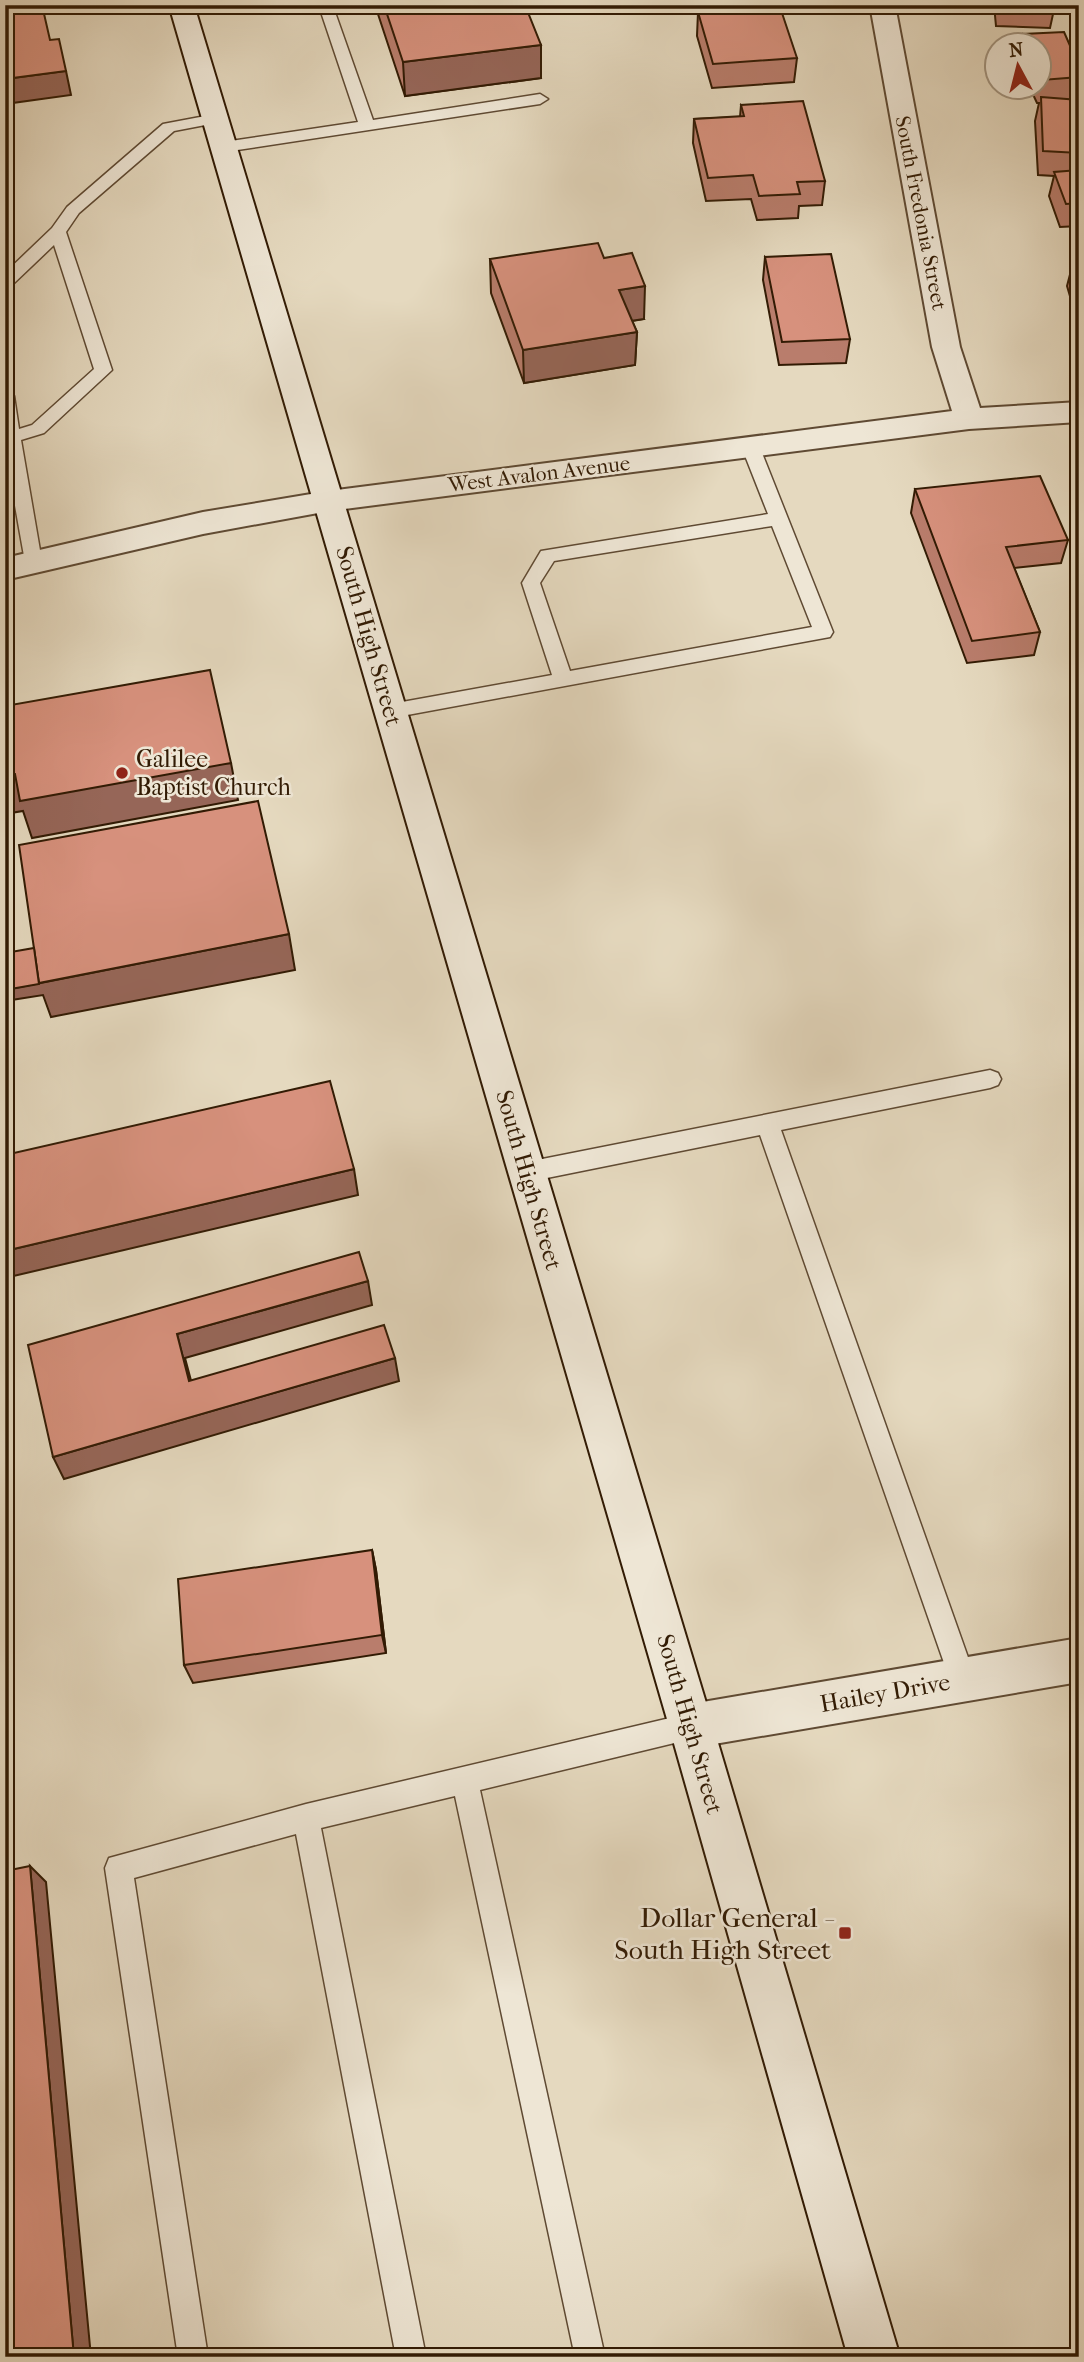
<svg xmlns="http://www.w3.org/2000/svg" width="1084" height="2362" font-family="'IM FELL French Canon',serif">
  <rect width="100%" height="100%" fill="#e5d9bf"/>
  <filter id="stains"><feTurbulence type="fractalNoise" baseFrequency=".00286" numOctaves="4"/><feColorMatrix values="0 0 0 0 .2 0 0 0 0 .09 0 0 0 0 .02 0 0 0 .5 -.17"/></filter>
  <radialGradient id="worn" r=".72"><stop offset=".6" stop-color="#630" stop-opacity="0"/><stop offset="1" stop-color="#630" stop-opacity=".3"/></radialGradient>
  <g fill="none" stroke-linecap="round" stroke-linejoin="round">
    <!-- lane casing -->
    <g stroke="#5f4a33" stroke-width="3">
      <g id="lane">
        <path d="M 329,11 L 336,15 L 373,120 L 540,94 L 548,99 L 540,104 L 224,152 L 218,150 L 216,147 L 218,144 L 224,142 L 358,122 L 322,15 Z"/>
        <path d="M 216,114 L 221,116 L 224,119 L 221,122 L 174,131 L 79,213 L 66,232 L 112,370 L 44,433 L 21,440 L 42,562 L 40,567 L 26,567 L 5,450 L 5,390 L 14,396 L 19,429 L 32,425 L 94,369 L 54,245 L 11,286 L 5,287 L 5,273 L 52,228 L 67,207 L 163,124 Z"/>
        <path d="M 751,442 L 760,448 L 833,632 L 830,637 L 391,718 L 384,716 L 381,711 L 384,706 L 391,704 L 552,675 L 522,583 L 541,551 L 768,514 L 742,448 ZM 772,526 L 812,627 L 570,671 L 540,583 L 554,561 Z"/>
        <path d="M 990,1070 L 998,1073 L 1001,1079 L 998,1085 L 990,1088 L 781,1130 L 976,1680 L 972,1689 L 963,1693 L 954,1689 L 950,1680 L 760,1135 L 527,1182 L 519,1179 L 516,1172 L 519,1165 L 527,1162 Z"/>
        <path d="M 691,1713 L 700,1717 L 704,1726 L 700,1735 L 691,1739 L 480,1790 L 605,2357 L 575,2357 L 455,1796 L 321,1828 L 426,2357 L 396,2357 L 296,1834 L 134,1878 L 208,2357 L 178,2357 L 105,1868 L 109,1858 L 306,1804 Z"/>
      </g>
    </g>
    <!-- street casing -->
    <g stroke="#5f4a33" stroke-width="4">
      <g id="street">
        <path d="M 870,5 L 895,5 L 960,347 L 980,408 L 1079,402 L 1079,422 L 969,429 L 329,511 L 203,534 L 5,580 L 5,558 L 203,512 L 329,491 L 952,411 L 932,347 Z"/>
        <path d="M 1079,1638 L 1079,1682 L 691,1748 L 675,1742 L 669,1726 L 675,1710 L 691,1704 Z"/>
      </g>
    </g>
    <!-- secondary casing -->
    <g stroke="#321b04" stroke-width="4">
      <path id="secondary" d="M 169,5 L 194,5 L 713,1726 L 900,2357 L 848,2357 L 669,1726 Z"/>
    </g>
    <!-- lane -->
    <use href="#lane" fill="#eee6d5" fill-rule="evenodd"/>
    <!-- street -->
    <use href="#street" fill="#eee6d5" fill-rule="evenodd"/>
    <!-- secondary -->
    <use href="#secondary" fill="#eee6d5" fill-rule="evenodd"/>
  </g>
  <!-- wall -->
  <g fill="#b97d6c" stroke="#321b04" stroke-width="2">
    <path d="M 375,5 L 525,5 L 541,78 L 405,96 Z"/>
    <path d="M 994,5 L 1055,5 L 1050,28 L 996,26 Z"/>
    <path d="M 698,12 L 797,58 L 794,82 L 712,88 L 697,36 Z"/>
    <path d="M 1023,34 L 1079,66 L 1079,226 L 1060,227 L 1049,196 L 1054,176 L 1038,175 L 1035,121 L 1039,103 L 1037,103 L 1030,88 L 1039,88 L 1039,46 L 1020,46 Z"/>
    <path d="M 741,105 L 825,181 L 822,205 L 799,206 L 798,218 L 757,220 L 751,199 L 706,201 L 693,143 L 694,119 L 740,117 Z"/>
    <path d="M 765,257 L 850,339 L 846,363 L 779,365 L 763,280 Z"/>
    <path d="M 604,258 L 644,319 L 632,321 L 637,332 L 635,365 L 524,383 L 491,293 L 490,259 Z"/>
    <path d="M 1079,262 L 1079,327 L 1067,286 L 1073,263 Z"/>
    <path d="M 915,489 L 1068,540 L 1061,563 L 1014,568 L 1040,632 L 1034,655 L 967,663 L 911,513 Z"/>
    <path d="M 372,1550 L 376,1570 L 386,1653 L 193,1683 L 184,1665 Z"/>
  </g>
  <!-- shaded-wall -->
  <g fill="#966658" stroke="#321b04" stroke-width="2">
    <path d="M 42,5 L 52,5 L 52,10 L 43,11 Z"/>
    <path d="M 541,45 L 541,78 L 405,96 L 403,62 Z"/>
    <path d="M 66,71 L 71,95 L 5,104 L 5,79 Z"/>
    <path d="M 645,286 L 644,319 L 617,323 L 619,290 Z"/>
    <path d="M 637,332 L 635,365 L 524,383 L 523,350 Z"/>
    <path d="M 5,673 L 15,726 L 5,728 Z"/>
    <path d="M 231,763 L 238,800 L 32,838 L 23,811 L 5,814 L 5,775 L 15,774 Z"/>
    <path d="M 5,860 L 9,889 L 5,889 Z"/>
    <path d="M 289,934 L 295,970 L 51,1017 L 43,995 L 5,1001 L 5,990 Z"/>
    <path d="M 354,1169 L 358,1195 L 5,1278 L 5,1251 Z"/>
    <path d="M 368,1281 L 372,1305 L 185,1358 L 197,1403 L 189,1381 L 177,1334 Z"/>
    <path d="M 395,1358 L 399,1381 L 64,1479 L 53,1457 Z"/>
    <path d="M 372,1550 L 376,1570 L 386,1653 L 382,1635 Z"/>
    <path d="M 30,1866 L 46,1882 L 91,2357 L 74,2357 Z"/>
  </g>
  <!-- building -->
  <g fill="#d7917d" stroke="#321b04" stroke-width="2">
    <path d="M 5,5 L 42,5 L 50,40 L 59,39 L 66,71 L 5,79 Z"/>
    <path d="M 384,5 L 525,5 L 541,45 L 403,62 Z"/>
    <path d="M 780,7 L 797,58 L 713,64 L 698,12 Z"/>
    <path d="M 1064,32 L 1079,66 L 1079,77 L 1042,80 L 1039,71 L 1039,46 L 1027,46 L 1023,34 Z"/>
    <path d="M 1041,97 L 1079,100 L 1079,153 L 1043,151 Z"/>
    <path d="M 803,101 L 825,181 L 797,182 L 800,194 L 759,196 L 753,175 L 708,178 L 694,119 L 744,116 L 741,105 Z"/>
    <path d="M 1079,170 L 1079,203 L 1066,204 L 1054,172 Z"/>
    <path d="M 598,243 L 604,258 L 632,253 L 645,286 L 619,290 L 637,332 L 523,350 L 490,259 Z"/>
    <path d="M 831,254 L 850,339 L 782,342 L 765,257 Z"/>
    <path d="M 1079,262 L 1079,282 L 1073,263 Z"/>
    <path d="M 1040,476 L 1068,540 L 1006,547 L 1040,632 L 972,641 L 915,489 Z"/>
    <path d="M 210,670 L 231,763 L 20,801 L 15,774 L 5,775 L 5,735 L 7,735 L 5,723 L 5,706 Z"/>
    <path d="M 5,679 L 10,706 L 5,706 Z"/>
    <path d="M 258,801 L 289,934 L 39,983 L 19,845 Z"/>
    <path d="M 34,948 L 39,984 L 5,990 L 5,953 Z"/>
    <path d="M 330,1081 L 354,1169 L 5,1251 L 5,1155 Z"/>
    <path d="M 359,1252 L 368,1281 L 177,1334 L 189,1381 L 384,1325 L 395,1358 L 53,1457 L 28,1345 Z"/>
    <path d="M 372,1550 L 382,1635 L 184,1665 L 178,1579 Z"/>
    <path d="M 30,1866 L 74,2357 L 5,2357 L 5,1871 Z"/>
  </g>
  <!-- markers -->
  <g fill="#8f2418" stroke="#eee6d5" stroke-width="2.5">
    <circle cx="122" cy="773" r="7"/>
    <rect x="838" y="1926" width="14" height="14" rx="3.5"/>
  </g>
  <g text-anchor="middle" stroke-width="5" stroke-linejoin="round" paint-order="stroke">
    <!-- far-street labels -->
    <g font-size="21" fill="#321b04" stroke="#eee6d5">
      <text transform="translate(921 213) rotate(79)" y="7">South Fredonia Street</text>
      <text transform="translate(539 474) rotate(-7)" y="7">West Avalon Avenue</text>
    </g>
    <!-- street labels -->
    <g font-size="24" fill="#321b04" stroke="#eee6d5">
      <text transform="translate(369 636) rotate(74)" y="8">South High Street</text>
      <text transform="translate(529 1180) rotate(74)" y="8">South High Street</text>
      <text transform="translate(885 1693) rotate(-10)" y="8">Hailey Drive</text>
      <text transform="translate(690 1724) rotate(74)" y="8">South High Street</text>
    </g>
    <!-- poi labels -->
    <g font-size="24" fill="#321b04" stroke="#eee6d5" text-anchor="start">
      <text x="136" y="767">Galilee<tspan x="136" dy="28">Baptist Church</tspan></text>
    </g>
    <!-- near-poi labels -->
    <g font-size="28" fill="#321b04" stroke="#eee6d5" text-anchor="end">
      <text x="831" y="1927">Dollar General -<tspan x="831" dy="32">South High Street</tspan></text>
    </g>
  </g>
  <!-- margin -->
  <rect width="1084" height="2362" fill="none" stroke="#e5d9bf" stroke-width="28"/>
  <rect x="7" y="7" width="1070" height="2348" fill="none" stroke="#321b04" stroke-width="3.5"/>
  <rect x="14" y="14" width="1056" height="2334" fill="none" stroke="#321b04" stroke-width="2"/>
  <!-- north arrow -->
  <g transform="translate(1018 66) rotate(353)"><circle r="33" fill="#eee6d5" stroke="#a39581" stroke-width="2"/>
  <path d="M0-5L12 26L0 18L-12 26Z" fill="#8f2418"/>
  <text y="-10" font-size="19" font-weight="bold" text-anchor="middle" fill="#321b04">N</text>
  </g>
  <rect width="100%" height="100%" filter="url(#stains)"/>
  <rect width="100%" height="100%" fill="url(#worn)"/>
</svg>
